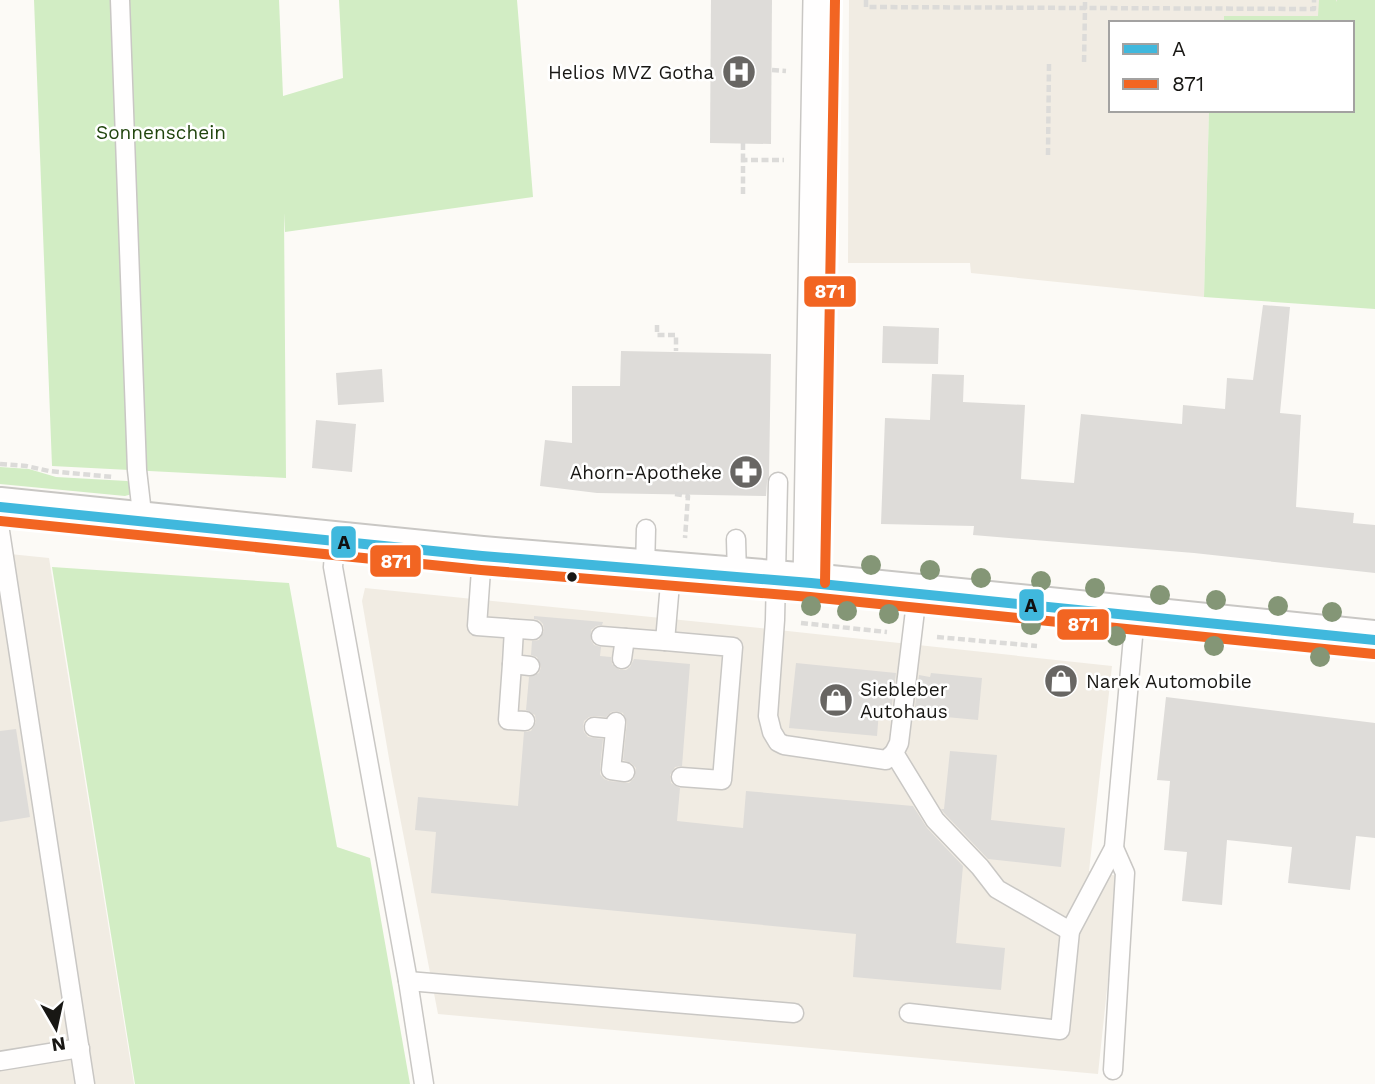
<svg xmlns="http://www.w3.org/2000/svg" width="1375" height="1084" font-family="'Work Sans',sans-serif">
  <rect width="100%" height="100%" fill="#fcfaf6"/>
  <!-- built -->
  <g fill="#f1ece3">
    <path d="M 849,0 L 1337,0 L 1336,23 L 1111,23 L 1111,110 L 1209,110 L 1204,297 L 971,273 L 970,263 L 848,263 Z"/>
    <path d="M 0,553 L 49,558 L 134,1084 L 0,1084 Z"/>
    <path d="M 365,588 L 760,628 L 1112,666 L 1089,871 L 1119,876 L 1098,1074 L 438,1014 L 392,776 L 362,601 Z"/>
  </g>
  <!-- green -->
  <g fill="#d2edc4">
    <path d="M 34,0 L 279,0 L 283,96 L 343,78 L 339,0 L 517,0 L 533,197 L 285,232 L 284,213 L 286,478 L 52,466 Z"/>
    <path d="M 1319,0 L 1336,0 L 1336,2 L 1337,0 L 1375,0 L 1375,309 L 1204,297 L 1209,110 L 1352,110 L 1352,23 L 1224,23 L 1224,16 L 1318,16 Z"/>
    <path d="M 0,467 L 29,469 L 56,477 L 127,481 L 135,484 L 132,494 L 125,496 L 0,484 Z"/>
    <path d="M 52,567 L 289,583 L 337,847 L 370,858 L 410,1084 L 135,1084 Z"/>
  </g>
  <!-- building -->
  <g fill="#dedcd9" fill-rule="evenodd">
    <path d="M 711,0 L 772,0 L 771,144 L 710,143 Z"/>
    <path d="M 1263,305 L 1290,307 L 1280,413 L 1301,415 L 1296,507 L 1354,513 L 1353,523 L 1375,525 L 1375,573 L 1194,553 L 973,535 L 974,526 L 881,524 L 885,418 L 930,420 L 932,374 L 964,375 L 963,402 L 1025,405 L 1021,479 L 1074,483 L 1081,414 L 1182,424 L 1183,405 L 1225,409 L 1227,378 L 1253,380 Z"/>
    <path d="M 883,326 L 939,328 L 938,364 L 882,363 Z"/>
    <path d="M 621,351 L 771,354 L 769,476 L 767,482 L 766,496 L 597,493 L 540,486 L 545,440 L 572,443 L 572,386 L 620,386 Z"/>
    <path d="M 382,369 L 384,402 L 338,405 L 336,373 Z"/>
    <path d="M 316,420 L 356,424 L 352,472 L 312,468 Z"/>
    <path d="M 534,616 L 603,622 L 602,625 L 596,626 L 591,630 L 591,640 L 594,645 L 601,647 L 600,656 L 611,657 L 612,664 L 620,670 L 626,670 L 630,667 L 634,659 L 690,664 L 682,766 L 675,767 L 670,775 L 671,783 L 680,788 L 677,821 L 743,828 L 746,791 L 913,806 L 927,828 L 963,866 L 956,943 L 1005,948 L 1001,990 L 853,977 L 856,934 L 431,893 L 436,832 L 415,830 L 418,797 L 518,806 L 524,732 L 531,731 L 536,722 L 535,715 L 526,710 L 529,677 L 539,673 L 541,667 L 537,657 L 531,655 L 532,641 L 539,640 L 544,631 L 543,624 L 539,620 L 534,619 ZM 616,711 L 623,713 L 627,722 L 623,760 L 631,763 L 636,768 L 634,778 L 629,783 L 609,781 L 604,779 L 600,774 L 600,769 L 603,739 L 588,737 L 584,732 L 583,727 L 584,721 L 589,717 L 595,716 L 606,717 L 611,712 Z"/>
    <path d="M 796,663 L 896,673 L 891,712 L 879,711 L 877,736 L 789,728 Z"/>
    <path d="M 931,673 L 982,678 L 978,720 L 914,714 L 919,675 L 930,677 Z"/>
    <path d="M 1166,697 L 1375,723 L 1375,838 L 1356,836 L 1350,890 L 1288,883 L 1292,847 L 1227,840 L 1222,905 L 1182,901 L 1187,852 L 1164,850 L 1170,781 L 1157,780 Z"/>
    <path d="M 16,729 L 30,817 L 0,822 L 0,731 Z"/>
    <path d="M 950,751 L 997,755 L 991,820 L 1065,828 L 1061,867 L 988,859 L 944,813 L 941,809 L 944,809 Z"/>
  </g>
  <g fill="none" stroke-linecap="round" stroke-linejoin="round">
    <!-- lane casing -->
    <g stroke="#c9c7c4" stroke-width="21">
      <g id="lane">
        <path d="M 120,0 L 137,470 L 143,522"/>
        <path d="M 778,482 L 775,620 L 768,716 L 772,732 L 778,742 L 784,745 L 886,760 L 894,753 L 899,743 L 917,594"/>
        <path d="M 0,531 L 85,1084"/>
        <path d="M 736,539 L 737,576"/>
        <path d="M 335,542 L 333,567 L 408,981 L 424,1084"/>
        <path d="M 482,556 L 477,626 L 533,630"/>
        <path d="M 645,570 L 646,529"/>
        <path d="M 514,629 L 512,664 L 530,666"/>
        <path d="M 601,636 L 665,641 L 671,572"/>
        <path d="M 665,641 L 733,647 L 722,780 L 681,777"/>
        <path d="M 622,659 L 625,638"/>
        <path d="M 512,664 L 508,720 L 525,721"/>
        <path d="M 616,722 L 611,770 L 625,772"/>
        <path d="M 594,727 L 615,729"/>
        <path d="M 894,753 L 935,820 L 980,867 L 997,889 L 1070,931"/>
        <path d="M 408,981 L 794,1013"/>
        <path d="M 909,1013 L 1060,1030 L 1070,931 L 1114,848 L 1135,615"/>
        <path d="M 0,1061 L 80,1048"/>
        <path d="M 1113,1070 L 1125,873 L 1114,848"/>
      </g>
    </g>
    <!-- street casing -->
    <g stroke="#c9c7c4" stroke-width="38">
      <path id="street" d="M 811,583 L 821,0"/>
    </g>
    <!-- secondary casing -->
    <g stroke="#c9c7c4" stroke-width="42">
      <path id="secondary" d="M 0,507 L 482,556 L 811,583 L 1375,640"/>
    </g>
    <!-- path -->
    <g stroke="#dcdbd9" stroke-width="4.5" stroke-dasharray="7 3.5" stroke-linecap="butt">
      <path d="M 866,0 L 866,7 L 1085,8 L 1084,64"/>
      <path d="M 1085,2 L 1085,8 L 1314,9 L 1314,0"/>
      <path d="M 772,70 L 786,71"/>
      <path d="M 743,143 L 743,160"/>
      <path d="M 1048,155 L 1049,64"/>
      <path d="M 743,194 L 743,160 L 784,160"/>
      <path d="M 657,325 L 657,335 L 676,335 L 676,351"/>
      <path d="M 0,464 L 26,466 L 49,471 L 113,477"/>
      <path d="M 675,494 L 688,496 L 685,538"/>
      <path d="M 801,623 L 887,632"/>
      <path d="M 937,637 L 1037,646"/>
    </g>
    <!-- lane -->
    <use href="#lane" stroke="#fffefe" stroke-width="18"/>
    <!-- street -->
    <use href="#street" stroke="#fffefe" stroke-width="35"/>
    <!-- secondary -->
    <use href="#secondary" stroke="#fffefe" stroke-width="38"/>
    <!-- bus-1 casing -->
    <g stroke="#fff" stroke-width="16">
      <path id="bus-1" d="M 0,507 L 482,556 L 811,583 L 1375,640"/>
    </g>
    <!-- bus-2 casing -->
    <g stroke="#fff" stroke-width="16">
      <g id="bus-2">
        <path d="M 0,521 L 481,570 L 810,597 L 1374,654"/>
        <path d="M 825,583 L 835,0"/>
      </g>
    </g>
    <!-- bus-1 -->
    <use href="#bus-1" stroke="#40b8dd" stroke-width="10"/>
    <!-- bus-2 -->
    <use href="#bus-2" stroke="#f26522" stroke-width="10"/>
  </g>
  <!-- trees -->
  <g fill="#849676">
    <circle cx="871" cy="565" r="10"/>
    <circle cx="930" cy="570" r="10"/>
    <circle cx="981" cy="578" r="10"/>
    <circle cx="1041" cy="581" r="10"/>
    <circle cx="1095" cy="588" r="10"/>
    <circle cx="1160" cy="595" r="10"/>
    <circle cx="1216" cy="600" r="10"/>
    <circle cx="811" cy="606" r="10"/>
    <circle cx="1278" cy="606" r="10"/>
    <circle cx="847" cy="611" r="10"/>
    <circle cx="1332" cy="612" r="10"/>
    <circle cx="889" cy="614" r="10"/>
    <circle cx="1031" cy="625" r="10"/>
    <circle cx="1116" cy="636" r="10"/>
    <circle cx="1214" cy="646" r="10"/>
    <circle cx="1320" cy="657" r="10"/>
  </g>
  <!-- icons -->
  <defs>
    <g id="hospital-disc" transform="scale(1.75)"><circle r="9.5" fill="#686663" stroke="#fff"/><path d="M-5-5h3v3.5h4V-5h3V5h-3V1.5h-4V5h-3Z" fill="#fff"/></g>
    <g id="pharmacy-disc" transform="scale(1.75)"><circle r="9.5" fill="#686663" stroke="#fff"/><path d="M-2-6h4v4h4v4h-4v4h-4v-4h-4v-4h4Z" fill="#fff"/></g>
    <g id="shop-disc" transform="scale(1.75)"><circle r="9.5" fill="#686663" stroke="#fff"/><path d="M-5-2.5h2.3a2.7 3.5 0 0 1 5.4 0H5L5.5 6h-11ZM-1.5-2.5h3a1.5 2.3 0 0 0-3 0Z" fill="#fff"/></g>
  </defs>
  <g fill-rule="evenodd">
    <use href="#hospital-disc" x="739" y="72"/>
    <use href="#pharmacy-disc" x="746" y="472"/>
    <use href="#shop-disc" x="1061" y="681"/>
    <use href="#shop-disc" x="836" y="700"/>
  </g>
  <!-- markers -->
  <circle fill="#181714" stroke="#fff" stroke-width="2.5" cx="572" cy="577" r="6"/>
  <g text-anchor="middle" stroke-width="5" stroke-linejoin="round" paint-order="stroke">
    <!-- poi labels -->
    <g font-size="19" fill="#181714" stroke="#fff" text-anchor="end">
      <text x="714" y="79">Helios MVZ Gotha</text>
      <text x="722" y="479">Ahorn-Apotheke</text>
      <text x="1086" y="688" text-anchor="start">Narek Automobile</text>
      <text x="860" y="696" text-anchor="start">Siebleber<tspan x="860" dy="22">Autohaus</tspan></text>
    </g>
    <!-- park labels -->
    <g font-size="19" fill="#21450e" stroke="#fff">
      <text x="161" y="139">Sonnenschein</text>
    </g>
  </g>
  <g stroke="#fff" stroke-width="2.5">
    <rect x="803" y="275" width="54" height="33" rx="7" fill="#f26522"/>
    <rect x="330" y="525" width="27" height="34" rx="7" fill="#40b8dd"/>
    <rect x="369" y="544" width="53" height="34" rx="7" fill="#f26522"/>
    <rect x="1018" y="588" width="27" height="34" rx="7" fill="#40b8dd"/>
    <rect x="1056" y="608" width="54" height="33" rx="7" fill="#f26522"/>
  </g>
  <g font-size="19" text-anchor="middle" font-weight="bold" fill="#fff">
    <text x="830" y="298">871</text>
    <text x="396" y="568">871</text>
    <text x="1083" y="631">871</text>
  </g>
  <g font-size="19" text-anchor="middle" font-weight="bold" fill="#111">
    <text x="344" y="549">A</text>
    <text x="1031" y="612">A</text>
  </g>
  <!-- legend -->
  <rect x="1109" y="21" width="245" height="91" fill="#ffffff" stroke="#a3a2a1" stroke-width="2"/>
  <rect x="1123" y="44" width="35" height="10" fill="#40b8dd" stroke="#a3a2a1" stroke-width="2"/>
  <text x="1172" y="56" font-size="21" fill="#181714">A</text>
  <rect x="1123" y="79" width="35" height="10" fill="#f26522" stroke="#a3a2a1" stroke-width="2"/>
  <text x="1172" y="91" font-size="21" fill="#181714">871</text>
  <!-- north arrow -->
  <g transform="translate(56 1028) rotate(171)" stroke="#ffffff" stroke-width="5" paint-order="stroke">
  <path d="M0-5L12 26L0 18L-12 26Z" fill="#181714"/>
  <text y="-10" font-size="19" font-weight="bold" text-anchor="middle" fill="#181714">N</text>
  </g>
</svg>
